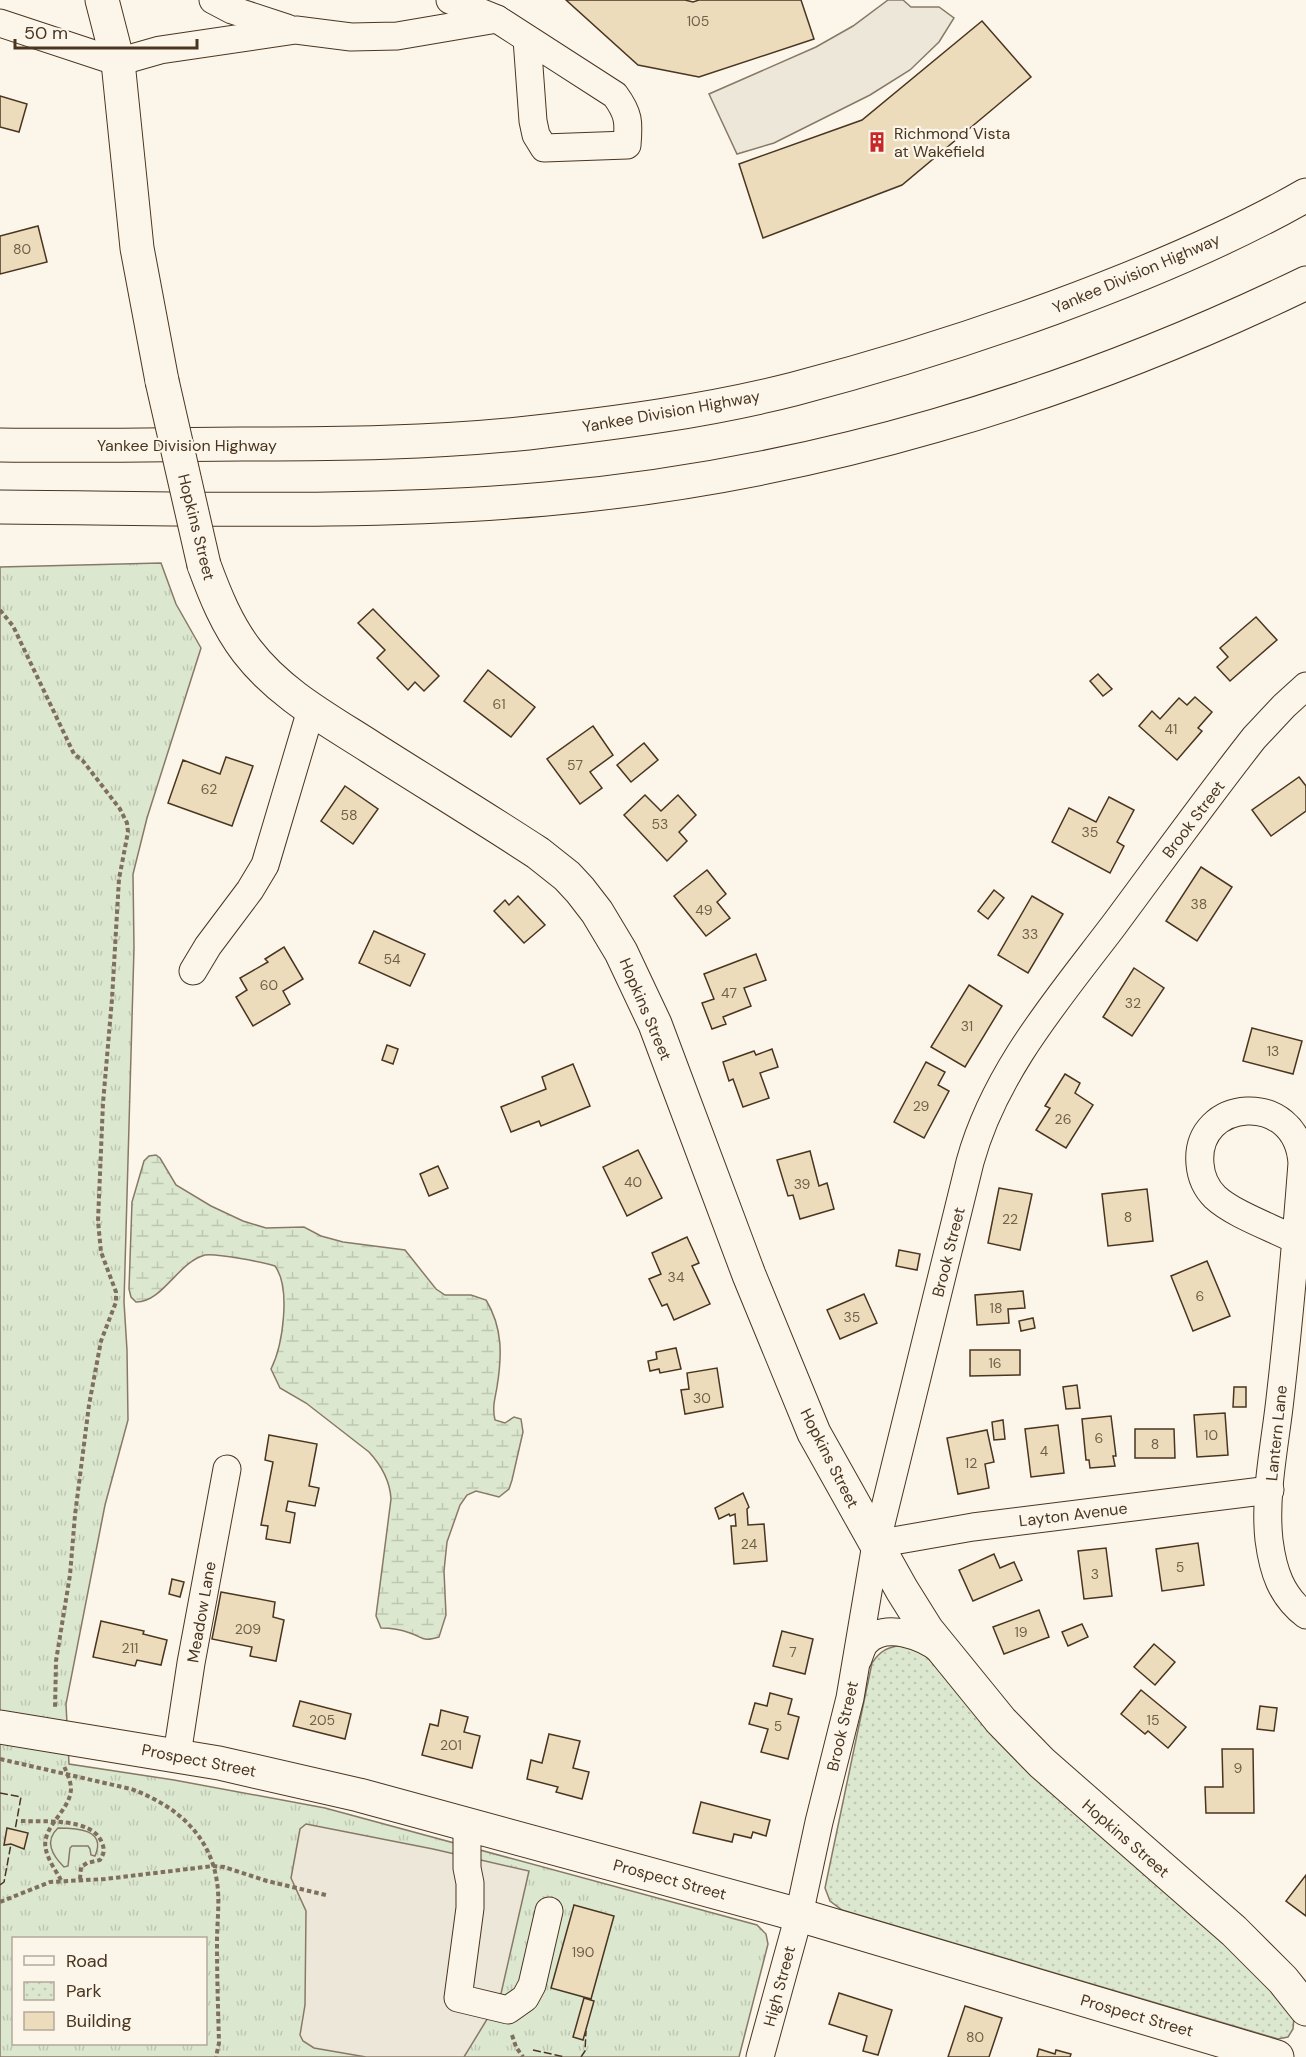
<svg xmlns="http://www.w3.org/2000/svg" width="1306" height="2057" font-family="'DM Sans',sans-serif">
  <defs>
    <pattern id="grass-tufts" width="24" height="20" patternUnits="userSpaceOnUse" patternTransform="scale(1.5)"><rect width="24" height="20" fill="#dce7d0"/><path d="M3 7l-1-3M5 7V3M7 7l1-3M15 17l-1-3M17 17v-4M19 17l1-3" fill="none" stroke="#bec7b2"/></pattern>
    <pattern id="wetland-marsh" width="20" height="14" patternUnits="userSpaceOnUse" patternTransform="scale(1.5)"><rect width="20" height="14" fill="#dce7d0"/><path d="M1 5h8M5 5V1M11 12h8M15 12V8" fill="none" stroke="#bec7b2"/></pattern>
    <pattern id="park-dots" width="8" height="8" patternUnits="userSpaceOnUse" patternTransform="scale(1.5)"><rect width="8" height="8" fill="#dce7d0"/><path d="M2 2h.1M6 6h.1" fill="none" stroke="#bec7b2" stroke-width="1.8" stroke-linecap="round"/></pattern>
  </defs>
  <rect width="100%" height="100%" fill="#fbf6e9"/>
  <!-- grass -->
  <path fill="url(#grass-tufts)" stroke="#887966" stroke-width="1.5" fill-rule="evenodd" d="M 161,563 L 176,604 L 201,648 L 147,818 L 133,874 L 134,948 L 124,1302 L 127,1350 L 128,1420 L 105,1505 L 66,1704 L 69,1764 L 174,1780 L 325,1808 L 757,1925 L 766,1934 L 768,1944 L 739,2057 L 0,2057 L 0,567 ZM 14,1938 L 206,1938 L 206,2044 L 14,2044 Z"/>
  <!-- wetland -->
  <path fill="url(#wetland-marsh)" stroke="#887966" stroke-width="1.5" d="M 156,1155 L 160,1158 L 176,1185 L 211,1206 L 243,1221 L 266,1228 L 304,1227 L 321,1236 L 343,1242 L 405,1250 L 436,1289 L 445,1295 L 471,1295 L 486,1300 C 503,1328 502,1356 497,1387 C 495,1399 492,1407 495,1420 L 505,1423 L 514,1417 L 521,1419 L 523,1432 L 512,1480 L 509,1489 L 499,1497 L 476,1491 L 467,1495 L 460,1505 L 447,1542 L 444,1571 L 446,1615 L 439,1637 C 422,1642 424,1638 410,1633 C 402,1630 390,1628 381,1628 L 376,1616 L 391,1499 C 390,1482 381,1465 369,1452 L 306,1403 L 280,1388 L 271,1369 C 283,1345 291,1288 275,1266 C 262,1262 216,1253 205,1255 C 178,1262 162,1303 136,1302 L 131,1297 L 129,1289 L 132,1202 L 144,1161 L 149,1156 Z"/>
  <!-- park -->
  <path fill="url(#park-dots)" stroke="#887966" stroke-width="1.5" d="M 901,1645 L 915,1647 L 929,1659 L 968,1705 L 1205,1922 L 1259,1977 L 1294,2018 L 1293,2029 L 1288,2037 L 1278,2039 L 842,1910 L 830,1901 L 825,1888 L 872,1663 C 880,1651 886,1648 901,1645 Z"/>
  <!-- garden -->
  <path fill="#dce7d0" stroke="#887966" stroke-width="1.5" d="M 58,1828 C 76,1828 107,1829 95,1856 L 91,1855 L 90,1849 L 88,1846 L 72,1846 L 70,1848 L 68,1866 L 64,1867 C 52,1855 44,1841 58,1828 Z"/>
  <!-- parking -->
  <g fill="#ede7d9" stroke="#887966" stroke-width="1.5">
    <path d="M 888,0 L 903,0 L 911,7 L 939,7 L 954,18 L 939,42 L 910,70 L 870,95 L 774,143 L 737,154 L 709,94 L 816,47 L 853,26 Z"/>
    <path d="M 306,1824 L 433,1849 L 529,1871 L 500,1998 L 464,2057 L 366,2057 L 314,2048 L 303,2041 L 300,2035 L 305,2005 L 306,1911 L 291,1878 L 300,1829 Z"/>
  </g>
  <!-- building -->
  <g fill="#ecdcbc" stroke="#4a3520" stroke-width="1.5">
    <path d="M 566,0 L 685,0 L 693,2 L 699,0 L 801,0 L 814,39 L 699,77 L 638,65 Z"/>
    <path d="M 982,21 L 1031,77 L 902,185 L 763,238 L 739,164 L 862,120 Z"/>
    <path d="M 0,96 L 27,104 L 19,132 L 0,127 Z"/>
    <path d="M 38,226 L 47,262 L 0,274 L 0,236 Z"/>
    <path d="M 373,609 L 439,676 L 424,691 L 415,682 L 408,690 L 377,658 L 385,650 L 358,623 Z"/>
    <path d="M 1256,617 L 1277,640 L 1230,681 L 1217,667 L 1228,657 L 1220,648 Z"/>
    <path d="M 488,670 L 535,707 L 511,737 L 464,701 Z"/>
    <path d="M 1098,674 L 1112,689 L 1103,696 L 1090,681 Z"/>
    <path d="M 1195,697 L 1212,712 L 1198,728 L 1202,731 L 1177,760 L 1139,726 L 1152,711 L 1160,719 L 1179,698 L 1187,705 Z"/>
    <path d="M 593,726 L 613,755 L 590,772 L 602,788 L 580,804 L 547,759 Z"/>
    <path d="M 644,743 L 658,760 L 631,782 L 617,765 Z"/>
    <path d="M 226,757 L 253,766 L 232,826 L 168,803 L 183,760 L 220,774 Z"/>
    <path d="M 1299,777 L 1306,786 L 1306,811 L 1271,836 L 1252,810 Z"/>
    <path d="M 345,786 L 378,809 L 353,844 L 321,821 Z"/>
    <path d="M 645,795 L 661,811 L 678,795 L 696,815 L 679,832 L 687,841 L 667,861 L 624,815 Z"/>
    <path d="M 1109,797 L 1134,810 L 1117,842 L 1124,846 L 1110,873 L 1052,842 L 1069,808 L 1096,822 Z"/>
    <path d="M 1201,867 L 1232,887 L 1197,941 L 1166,921 Z"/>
    <path d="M 707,870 L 726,894 L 717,902 L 730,918 L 706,936 L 674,896 Z"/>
    <path d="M 994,890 L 1004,898 L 988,919 L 978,911 Z"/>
    <path d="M 518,896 L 545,925 L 524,943 L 494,911 L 505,900 L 509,905 Z"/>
    <path d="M 1032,896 L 1063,914 L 1028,973 L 998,955 Z"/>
    <path d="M 374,931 L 425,954 L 410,986 L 359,963 Z"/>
    <path d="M 284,947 L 303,979 L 283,991 L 290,1004 L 253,1026 L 236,997 L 247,990 L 240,978 L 268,962 L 265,959 Z"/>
    <path d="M 756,954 L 766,980 L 744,988 L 751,1006 L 723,1017 L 726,1024 L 712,1029 L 702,1003 L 714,999 L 704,974 Z"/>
    <path d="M 1134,968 L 1164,988 L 1132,1036 L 1103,1017 Z"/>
    <path d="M 969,985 L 1002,1006 L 965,1067 L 931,1047 Z"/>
    <path d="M 1252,1028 L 1302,1041 L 1293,1074 L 1243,1061 Z"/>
    <path d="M 387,1045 L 398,1049 L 393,1064 L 382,1060 Z"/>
    <path d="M 772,1049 L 778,1067 L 760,1073 L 769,1098 L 743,1107 L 733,1079 L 729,1081 L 723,1062 L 754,1051 L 756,1055 Z"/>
    <path d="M 926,1062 L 945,1072 L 938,1085 L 949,1091 L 924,1138 L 894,1122 Z"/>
    <path d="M 573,1064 L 590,1106 L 541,1126 L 539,1121 L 511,1132 L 501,1107 L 546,1089 L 542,1077 Z"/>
    <path d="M 1065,1074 L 1080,1083 L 1075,1093 L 1093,1105 L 1066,1148 L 1036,1130 L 1050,1108 L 1045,1106 Z"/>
    <path d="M 638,1150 L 662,1198 L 627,1216 L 603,1167 Z"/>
    <path d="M 810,1151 L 819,1186 L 827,1183 L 834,1209 L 800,1219 L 793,1195 L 788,1196 L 777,1160 Z"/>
    <path d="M 438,1166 L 448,1188 L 429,1196 L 420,1174 Z"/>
    <path d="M 999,1188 L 1032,1194 L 1020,1250 L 988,1243 Z"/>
    <path d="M 1147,1189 L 1153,1241 L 1108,1246 L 1102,1194 Z"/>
    <path d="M 687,1237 L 699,1263 L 692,1266 L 710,1304 L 674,1320 L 667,1304 L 662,1306 L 649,1279 L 661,1274 L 652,1253 Z"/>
    <path d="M 899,1250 L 920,1254 L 917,1270 L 896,1266 Z"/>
    <path d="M 1207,1261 L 1230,1316 L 1193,1331 L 1171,1276 Z"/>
    <path d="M 1023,1291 L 1025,1308 L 1008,1309 L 1009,1323 L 977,1325 L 975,1295 Z"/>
    <path d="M 864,1294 L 877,1323 L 840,1339 L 827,1310 Z"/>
    <path d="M 1033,1318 L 1035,1328 L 1021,1331 L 1019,1321 Z"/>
    <path d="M 676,1348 L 681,1369 L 660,1373 L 659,1369 L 650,1371 L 648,1361 L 657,1359 L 656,1352 Z"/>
    <path d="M 970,1350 L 1020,1350 L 1020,1375 L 970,1376 Z"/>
    <path d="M 717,1368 L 723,1407 L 685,1414 L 681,1390 L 689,1389 L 687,1373 Z"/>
    <path d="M 1077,1385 L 1080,1408 L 1066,1409 L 1063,1387 Z"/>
    <path d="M 1234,1387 L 1246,1387 L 1246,1407 L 1233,1407 Z"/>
    <path d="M 1225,1413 L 1228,1455 L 1197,1457 L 1194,1415 Z"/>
    <path d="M 1111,1416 L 1116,1456 L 1113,1456 L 1115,1466 L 1090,1468 L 1089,1460 L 1086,1460 L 1082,1419 Z"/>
    <path d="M 1003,1420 L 1005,1439 L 994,1440 L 992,1422 Z"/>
    <path d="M 1058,1425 L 1064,1473 L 1031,1477 L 1025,1429 Z"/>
    <path d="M 1135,1429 L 1174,1429 L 1175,1458 L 1135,1458 Z"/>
    <path d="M 987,1430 L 994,1462 L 985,1464 L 989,1488 L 958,1494 L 947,1438 Z"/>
    <path d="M 269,1435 L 317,1444 L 309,1486 L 319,1488 L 315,1506 L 288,1501 L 286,1511 L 295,1513 L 290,1543 L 266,1539 L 268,1526 L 261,1525 L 273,1462 L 265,1460 Z"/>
    <path d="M 743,1493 L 749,1507 L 747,1509 L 748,1525 L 764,1524 L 767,1561 L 734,1564 L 731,1526 L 736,1526 L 735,1514 L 730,1516 L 729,1514 L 719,1519 L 715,1508 Z"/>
    <path d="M 1198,1543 L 1204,1585 L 1162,1591 L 1156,1549 Z"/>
    <path d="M 1106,1548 L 1112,1596 L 1084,1599 L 1078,1551 Z"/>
    <path d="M 994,1554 L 1000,1568 L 1014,1562 L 1022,1580 L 973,1601 L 959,1570 Z"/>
    <path d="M 172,1579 L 184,1582 L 180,1597 L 169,1594 Z"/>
    <path d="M 221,1592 L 275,1602 L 273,1617 L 284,1620 L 276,1661 L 250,1656 L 252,1647 L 212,1639 Z"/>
    <path d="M 1039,1610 L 1049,1637 L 1004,1654 L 993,1627 Z"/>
    <path d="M 101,1621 L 144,1631 L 143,1634 L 167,1640 L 161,1665 L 137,1660 L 135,1666 L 93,1657 Z"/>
    <path d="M 1082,1624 L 1088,1637 L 1068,1646 L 1062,1632 Z"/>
    <path d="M 782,1631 L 813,1639 L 805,1674 L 773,1666 Z"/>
    <path d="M 1154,1644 L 1175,1662 L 1155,1685 L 1134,1667 Z"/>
    <path d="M 1141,1690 L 1186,1727 L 1168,1748 L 1148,1731 L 1145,1734 L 1121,1714 Z"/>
    <path d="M 770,1693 L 792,1699 L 788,1714 L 799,1717 L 788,1759 L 761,1752 L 768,1729 L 749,1724 L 755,1703 L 767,1706 Z"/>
    <path d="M 300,1701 L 351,1714 L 345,1739 L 293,1726 Z"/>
    <path d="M 1260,1706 L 1277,1708 L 1274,1731 L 1257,1729 Z"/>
    <path d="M 441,1710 L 468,1717 L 464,1732 L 480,1736 L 472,1768 L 422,1755 L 430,1724 L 438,1726 Z"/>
    <path d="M 549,1734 L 580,1741 L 573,1768 L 589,1772 L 582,1799 L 556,1792 L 558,1787 L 527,1779 L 531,1760 L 542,1763 Z"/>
    <path d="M 1222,1749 L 1253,1749 L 1254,1813 L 1206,1813 L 1205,1787 L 1223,1787 Z"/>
    <path d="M 701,1802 L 770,1820 L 766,1836 L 753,1832 L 751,1838 L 734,1834 L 732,1842 L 693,1833 Z"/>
    <path d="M 7,1828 L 28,1833 L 24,1849 L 11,1844 L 4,1845 Z"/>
    <path d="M 1306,1875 L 1306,1916 L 1286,1901 Z"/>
    <path d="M 574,1905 L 614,1916 L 591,1999 L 551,1988 Z"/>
    <path d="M 839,1993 L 892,2010 L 878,2055 L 863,2051 L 867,2036 L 829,2024 Z"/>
    <path d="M 584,1998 L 594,2001 L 583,2040 L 573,2037 Z"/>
    <path d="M 965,2006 L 1002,2018 L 989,2057 L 948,2057 Z"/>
    <path d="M 1039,2049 L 1055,2054 L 1056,2050 L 1071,2054 L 1070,2057 L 1037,2057 Z"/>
  </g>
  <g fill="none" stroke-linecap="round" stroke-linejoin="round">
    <!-- minor casing -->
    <g stroke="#4a3520" stroke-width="29">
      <g id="minor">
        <path d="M 213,0 L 232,10 L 287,28"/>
        <path d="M 450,0 L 497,19 L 615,95 C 629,114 629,122 627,145 L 544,148 L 536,135 L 533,121 L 527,39"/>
        <path d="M 0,23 L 118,62 L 160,50 L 296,30 L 351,37 L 397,36 L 497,19"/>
        <path d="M 193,971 L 208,946 L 250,890 L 265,865 L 311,710"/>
        <path d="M 1296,1240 C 1273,1228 1233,1214 1215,1197 C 1206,1188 1201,1177 1200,1164 C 1194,1098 1297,1089 1302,1163 C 1296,1242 1289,1321 1280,1399 C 1275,1445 1264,1495 1269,1540 C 1273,1571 1281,1596 1306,1615"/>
        <path d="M 876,1544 L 973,1527 L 1270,1490"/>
        <path d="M 858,1659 C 860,1654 862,1646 866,1642 C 886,1621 924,1637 942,1651"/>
        <path d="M 177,1755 L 191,1663 L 227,1469"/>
        <path d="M 467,1824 L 467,1868 L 470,1883 L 470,1908 L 458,1998 L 508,2010 L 525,1998 L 532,1985 L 549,1911"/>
        <path d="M 760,2057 L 799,1915 L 819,1822 L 850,1698 L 876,1544 L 970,1162 C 995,1071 1058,999 1114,925 C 1160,863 1206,799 1254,738 L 1284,706 L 1306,686"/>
      </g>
    </g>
    <!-- major casing -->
    <g stroke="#4a3520" stroke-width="35">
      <g id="major">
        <path d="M 102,0 L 118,62 L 137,248 L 162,381"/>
        <path d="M 204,565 C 215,595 227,625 247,651 C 280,694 327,719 372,748 C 427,783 483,817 538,853 L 567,876 L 580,890 L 597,912 L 621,952 L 655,1024 L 749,1275 L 814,1433 L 902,1590 L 927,1630 L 1001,1721 L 1042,1763 L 1234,1931 L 1283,1980 L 1306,2009"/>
        <path d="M 0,1727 L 219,1763 L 359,1795 L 799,1915 L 1277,2057"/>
      </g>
    </g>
    <!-- highway casing -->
    <g stroke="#4a3520" stroke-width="35">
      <g id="highway">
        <path d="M 0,445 C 81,446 162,445 244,444 C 338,444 433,443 528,433 C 616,423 708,411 794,389 C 882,366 968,339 1053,308 C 1137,277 1228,240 1306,195"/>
        <path d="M 0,507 C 181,508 364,515 546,499 C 810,476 1068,398 1306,283"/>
      </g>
    </g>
    <!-- path -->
    <g stroke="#7f6f5c" stroke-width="4" stroke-dasharray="4.5 3" stroke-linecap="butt">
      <path d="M 0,610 L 13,626 L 74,754 L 83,761 L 120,809 L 127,823 L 128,832 L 119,879 L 112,999 L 103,1103 L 98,1221 L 101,1252 L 116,1292 L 116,1302 L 101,1341 L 89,1405 L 75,1515 L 70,1575 L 56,1661 L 55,1709"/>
      <path d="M 0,1759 L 131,1789 C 175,1805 210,1834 217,1882 C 220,1901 217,1922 217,1942 C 217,1975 218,2009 219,2043 L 216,2057"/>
      <path d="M 21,1821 C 43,1822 93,1817 102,1843 C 105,1850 104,1854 100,1860 L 87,1863 L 81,1867 L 80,1879"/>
      <path d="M 61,1880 C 56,1871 48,1860 46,1850 C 40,1827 70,1812 71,1789 C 71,1782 67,1773 64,1766"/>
      <path d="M 0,1902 L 50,1882 L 105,1879 L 213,1866 L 224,1867 L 267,1881 L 326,1895"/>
      <path d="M 512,2035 L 516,2047 L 523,2057"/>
    </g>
    <!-- minor -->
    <use href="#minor" stroke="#fbf6e9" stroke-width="27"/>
    <!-- major -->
    <use href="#major" stroke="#fbf6e9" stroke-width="33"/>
    <!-- highway -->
    <use href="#highway" stroke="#fbf6e9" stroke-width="33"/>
    <!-- major-bridge casing -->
    <g stroke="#4a3520" stroke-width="35" stroke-linecap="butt">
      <path id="major-bridge" d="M 162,381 L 204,565"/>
    </g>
    <!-- major-bridge -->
    <use href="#major-bridge" stroke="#fbf6e9" stroke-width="33"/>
    <!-- fence -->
    <g stroke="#4a3520" stroke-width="1.5" stroke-dasharray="8 3" stroke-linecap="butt">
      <path d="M 0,1793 L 21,1797 L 15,1830"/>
      <path d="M 0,1885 L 4,1882 L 11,1844"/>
      <path d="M 533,2050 L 565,2057"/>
      <path d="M 581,2057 L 585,2051 L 586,2031"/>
    </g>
  </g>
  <!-- icons -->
  <defs>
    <g id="building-bare" transform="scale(1.62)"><path d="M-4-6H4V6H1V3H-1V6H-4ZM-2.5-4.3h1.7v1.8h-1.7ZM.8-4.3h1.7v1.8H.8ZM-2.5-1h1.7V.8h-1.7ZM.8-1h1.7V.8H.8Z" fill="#c62828" stroke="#fbf6e9" stroke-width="2.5" paint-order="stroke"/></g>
  </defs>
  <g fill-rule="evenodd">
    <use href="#building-bare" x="877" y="142"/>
  </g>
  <g text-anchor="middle" stroke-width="4.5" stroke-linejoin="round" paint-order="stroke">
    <!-- number labels -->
    <g font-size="14" fill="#725f47">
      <text x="698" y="26">105</text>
      <text x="22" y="254">80</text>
      <text x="499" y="709">61</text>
      <text x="1171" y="734">41</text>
      <text x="575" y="770">57</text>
      <text x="209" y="794">62</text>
      <text x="349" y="820">58</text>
      <text x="660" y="829">53</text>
      <text x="1090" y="837">35</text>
      <text x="1199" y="909">38</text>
      <text x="704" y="915">49</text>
      <text x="1030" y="939">33</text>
      <text x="392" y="964">54</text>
      <text x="269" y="990">60</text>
      <text x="729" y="998">47</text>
      <text x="1133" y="1008">32</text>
      <text x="967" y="1031">31</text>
      <text x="1273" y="1056">13</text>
      <text x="921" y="1111">29</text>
      <text x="1063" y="1124">26</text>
      <text x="633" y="1187">40</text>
      <text x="802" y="1189">39</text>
      <text x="1128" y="1222">8</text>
      <text x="1010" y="1224">22</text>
      <text x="676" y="1282">34</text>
      <text x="1200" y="1301">6</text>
      <text x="996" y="1313">18</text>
      <text x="852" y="1322">35</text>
      <text x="995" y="1368">16</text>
      <text x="702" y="1403">30</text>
      <text x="1211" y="1440">10</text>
      <text x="1099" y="1443">6</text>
      <text x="1155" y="1449">8</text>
      <text x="1044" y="1456">4</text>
      <text x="971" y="1468">12</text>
      <text x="749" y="1549">24</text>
      <text x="1180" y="1572">5</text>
      <text x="1095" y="1579">3</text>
      <text x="248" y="1634">209</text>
      <text x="1021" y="1637">19</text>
      <text x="130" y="1653">211</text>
      <text x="793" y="1657">7</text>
      <text x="322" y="1725">205</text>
      <text x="1153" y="1725">15</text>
      <text x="778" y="1731">5</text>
      <text x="451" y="1750">201</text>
      <text x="1238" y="1773">9</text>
      <text x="583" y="1957">190</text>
      <text x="975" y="2042">80</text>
    </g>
    <!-- poi labels -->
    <g font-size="16" fill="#4a3520" stroke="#fbf6e9" text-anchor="start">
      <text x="894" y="139">Richmond Vista<tspan x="894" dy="18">at Wakefield</tspan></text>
    </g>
    <!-- street labels -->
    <g font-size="16" fill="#4a3520" stroke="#fbf6e9">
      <text transform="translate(1136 273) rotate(-23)" y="6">Yankee Division Highway</text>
      <text transform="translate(671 411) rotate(-10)" y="6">Yankee Division Highway</text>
      <text x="187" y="451">Yankee Division Highway</text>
      <text transform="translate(197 527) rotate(76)" y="6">Hopkins Street</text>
      <text transform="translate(1193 819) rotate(-53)" y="6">Brook Street</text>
      <text transform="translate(646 1009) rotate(67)" y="6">Hopkins Street</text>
      <text transform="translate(948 1252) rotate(-76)" y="6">Brook Street</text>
      <text transform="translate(1276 1433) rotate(-84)" y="6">Lantern Lane</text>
      <text transform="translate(830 1458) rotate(63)" y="6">Hopkins Street</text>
      <text transform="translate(1073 1514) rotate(-7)" y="6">Layton Avenue</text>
      <text transform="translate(201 1612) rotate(-80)" y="6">Meadow Lane</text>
      <text transform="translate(842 1726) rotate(-77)" y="6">Brook Street</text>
      <text transform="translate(199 1760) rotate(11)" y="6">Prospect Street</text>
      <text transform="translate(1126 1838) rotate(41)" y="6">Hopkins Street</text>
      <text transform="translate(670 1879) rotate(15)" y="6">Prospect Street</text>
      <text transform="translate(779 1986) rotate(-75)" y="6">High Street</text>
      <text transform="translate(1137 2015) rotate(16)" y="6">Prospect Street</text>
    </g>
  </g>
  <!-- legend -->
  <rect x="12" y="1937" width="195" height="108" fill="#fbf6e9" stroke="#b4a999" stroke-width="1.5"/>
  <rect x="24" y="1956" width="30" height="9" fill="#fbf6e9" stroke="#b4a999" stroke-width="1.5"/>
  <text x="66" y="1967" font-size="18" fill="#4a3520">Road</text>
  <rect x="24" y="1982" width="30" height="18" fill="url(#park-dots)" stroke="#b4a999" stroke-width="1.5"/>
  <text x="66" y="1997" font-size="18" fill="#4a3520">Park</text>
  <rect x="24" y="2012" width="30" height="18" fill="#ecdcbc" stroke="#b4a999" stroke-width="1.5"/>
  <text x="66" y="2027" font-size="18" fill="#4a3520">Building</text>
  <!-- scale -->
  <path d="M15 39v9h182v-9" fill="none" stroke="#4a3520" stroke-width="3"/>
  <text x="24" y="39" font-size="18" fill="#4a3520" stroke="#fbf6e9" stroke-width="4.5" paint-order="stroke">50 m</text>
</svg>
